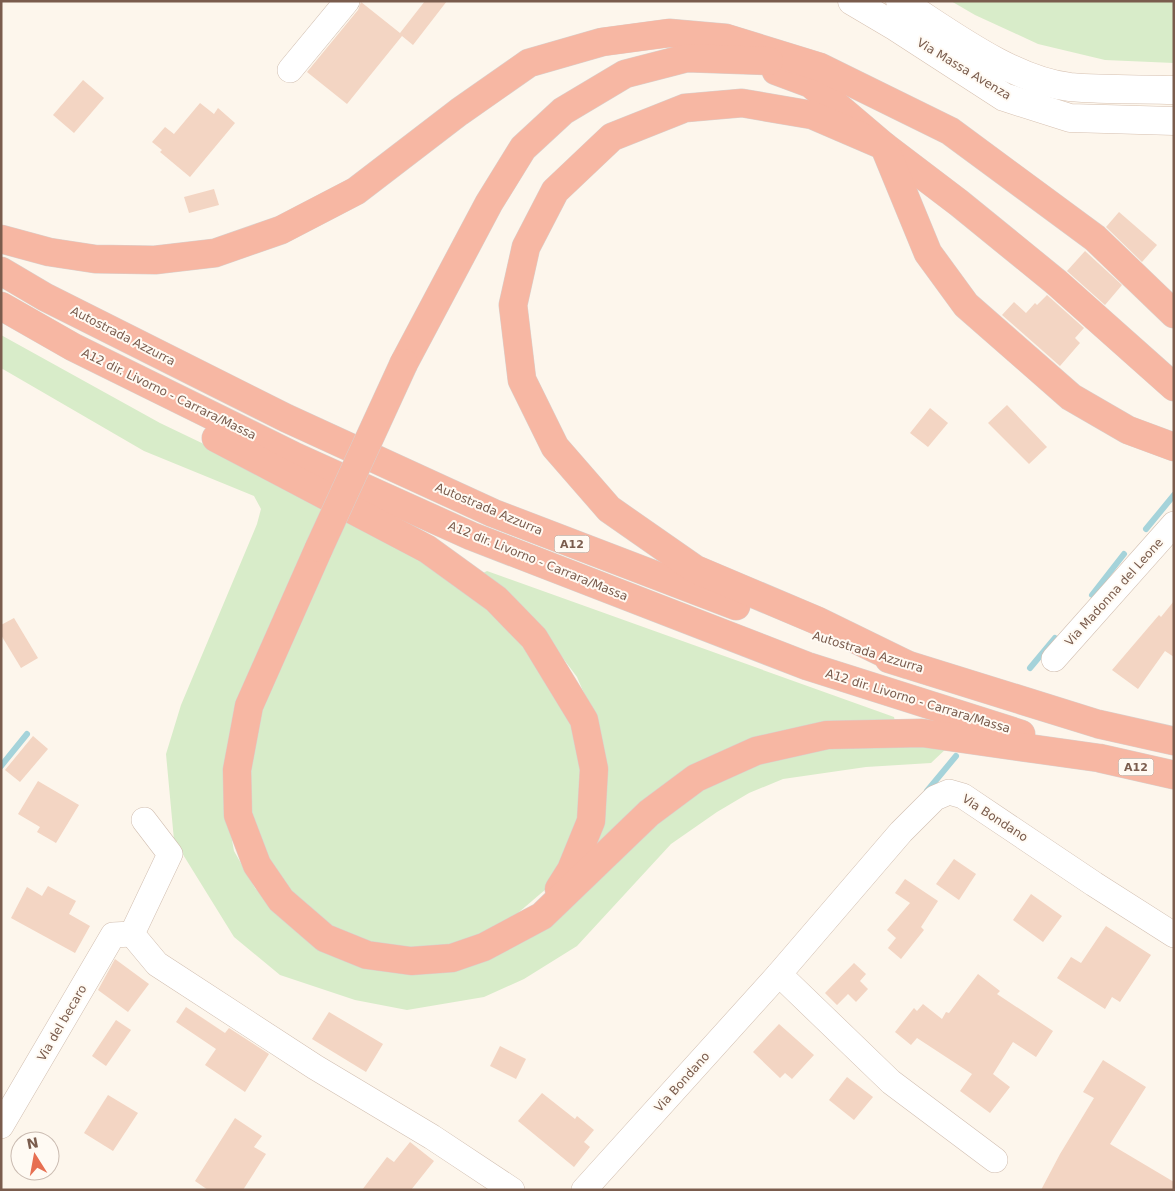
<svg xmlns="http://www.w3.org/2000/svg" width="1175" height="1191" font-family="'DejaVu Sans',sans-serif">
  <rect width="100%" height="100%" fill="#fdf6ec"/>
  <!-- green -->
  <g fill="#d8ecc9">
    <path d="M 951,1 L 1174,1 L 1174,63 L 1105,60 L 1038,44 L 975,15 Z"/>
    <path d="M 1,335 L 160,423 L 325,502 L 234,710 L 226,753 L 223,791 L 234,851 L 255,888 L 277,913 L 398,973 L 439,973 L 474,965 L 631,842 L 710,784 L 751,766 L 848,742 L 949,746 L 931,763 L 866,767 L 783,779 L 749,793 L 717,812 L 671,844 L 577,946 L 524,979 L 484,997 L 407,1010 L 355,1000 L 280,975 L 234,937 L 174,840 L 166,754 L 181,705 L 257,524 L 261,509 L 254,496 L 144,451 L 1,368 Z"/>
    <path d="M 348,518 L 436,564 L 534,649 L 577,729 L 585,776 L 583,820 L 546,889 L 505,924 L 466,942 L 435,948 L 393,947 L 360,941 L 322,921 L 288,893 L 268,861 L 253,824 L 247,786 L 259,713 L 311,595 Z"/>
    <path d="M 487,571 L 894,717 L 895,722 L 779,737 L 595,852 L 595,719 L 577,677 L 542,630 L 483,573 Z"/>
  </g>
  <g fill="none" stroke-linecap="round" stroke-linejoin="round">
    <!-- stream -->
    <g stroke="#a5d3da" stroke-width="6">
      <path d="M 1146,529 L 1174,495"/>
      <path d="M 1092,595 L 1124,554"/>
      <path d="M 1030,668 L 1055,638"/>
      <path d="M 1,766 L 27,734"/>
      <path d="M 927,791 L 956,756"/>
    </g>
  </g>
  <!-- building -->
  <g fill="#f3d5c3">
    <path d="M 425,1 L 447,1 L 413,45 L 402,36 L 347,104 L 307,72 L 358,10 L 361,2 L 400,33 Z"/>
    <path d="M 83,80 L 104,98 L 74,133 L 53,115 Z"/>
    <path d="M 200,103 L 214,114 L 218,108 L 235,123 L 190,177 L 160,152 L 162,150 L 152,142 L 165,127 L 174,134 Z"/>
    <path d="M 214,189 L 219,205 L 189,213 L 184,197 Z"/>
    <path d="M 1119,212 L 1157,245 L 1142,262 L 1106,227 Z"/>
    <path d="M 1085,251 L 1122,285 L 1105,305 L 1067,271 Z"/>
    <path d="M 1047,295 L 1084,328 L 1075,338 L 1080,343 L 1060,366 L 1002,315 L 1014,302 L 1026,313 L 1035,303 L 1037,305 Z"/>
    <path d="M 1007,405 L 1047,447 L 1029,464 L 988,423 Z"/>
    <path d="M 930,408 L 948,423 L 928,447 L 910,433 Z"/>
    <path d="M 1174,601 L 1174,657 L 1165,651 L 1138,689 L 1112,670 L 1159,615 L 1161,617 Z"/>
    <path d="M 14,618 L 38,658 L 21,668 L 1,635 L 1,625 Z"/>
    <path d="M 33,736 L 48,749 L 20,782 L 5,770 Z"/>
    <path d="M 38,781 L 79,805 L 56,843 L 37,832 L 40,827 L 18,814 Z"/>
    <path d="M 954,859 L 976,874 L 959,900 L 936,884 Z"/>
    <path d="M 905,879 L 938,901 L 921,927 L 924,930 L 901,959 L 888,948 L 896,938 L 887,930 L 910,903 L 895,893 Z"/>
    <path d="M 48,886 L 76,901 L 69,914 L 90,926 L 75,953 L 11,918 L 27,887 L 42,896 Z"/>
    <path d="M 1031,894 L 1062,916 L 1043,942 L 1013,920 Z"/>
    <path d="M 1106,926 L 1151,955 L 1120,1002 L 1112,997 L 1105,1009 L 1057,978 L 1071,957 L 1081,963 Z"/>
    <path d="M 115,959 L 149,984 L 128,1012 L 98,990 Z"/>
    <path d="M 854,963 L 866,974 L 860,981 L 868,989 L 856,1002 L 848,994 L 837,1005 L 825,993 Z"/>
    <path d="M 978,974 L 1000,991 L 997,994 L 1053,1031 L 1036,1057 L 1013,1042 L 993,1074 L 1010,1087 L 990,1113 L 960,1091 L 972,1074 L 917,1038 L 911,1045 L 895,1032 L 914,1008 L 917,1011 L 923,1004 L 942,1019 L 946,1012 L 949,1013 Z"/>
    <path d="M 186,1007 L 225,1033 L 229,1028 L 269,1054 L 245,1092 L 205,1065 L 216,1049 L 176,1022 Z"/>
    <path d="M 329,1012 L 383,1044 L 366,1072 L 312,1039 Z"/>
    <path d="M 116,1020 L 131,1030 L 106,1066 L 92,1056 Z"/>
    <path d="M 779,1024 L 814,1055 L 792,1079 L 785,1073 L 780,1078 L 753,1052 Z"/>
    <path d="M 500,1046 L 526,1059 L 516,1079 L 490,1066 Z"/>
    <path d="M 1103,1060 L 1146,1087 L 1110,1144 L 1174,1182 L 1174,1190 L 1041,1190 L 1060,1154 L 1094,1098 L 1083,1092 Z"/>
    <path d="M 847,1077 L 873,1097 L 854,1120 L 829,1100 Z"/>
    <path d="M 542,1093 L 575,1119 L 577,1116 L 594,1130 L 584,1142 L 590,1147 L 574,1167 L 518,1121 Z"/>
    <path d="M 108,1095 L 138,1113 L 113,1151 L 84,1133 Z"/>
    <path d="M 235,1118 L 262,1136 L 254,1147 L 266,1154 L 243,1190 L 208,1190 L 195,1181 Z"/>
    <path d="M 410,1142 L 434,1161 L 411,1190 L 362,1190 L 387,1157 L 394,1162 Z"/>
  </g>
  <g fill="none" stroke-linecap="round" stroke-linejoin="round">
    <!-- street casing -->
    <g stroke="#d1beb0" stroke-width="26">
      <g id="street">
        <path d="M 290,70 L 347,1"/>
        <path d="M 1054,659 L 1174,524"/>
        <path d="M 144,820 L 170,854 L 132,934 L 157,964 L 315,1067 L 432,1137 L 512,1190"/>
        <path d="M 779,974 L 891,1082 L 995,1160"/>
        <path d="M 1,1126 L 113,935 L 132,934"/>
        <path d="M 584,1190 L 779,974 L 901,832 L 935,798 L 949,792 L 963,796 L 1094,884 L 1174,935"/>
      </g>
    </g>
    <!-- secondary casing -->
    <g stroke="#d6c0b0" stroke-width="29">
      <g id="secondary">
        <path d="M 852,1 L 896,27 L 1004,97 L 1070,118 L 1174,121"/>
        <path d="M 900,1 C 949,32 1011,80 1070,87 C 1104,90 1139,89 1174,90"/>
      </g>
    </g>
    <!-- highway casing -->
    <g stroke="#dad1cd" stroke-width="29">
      <g id="highway">
        <path d="M 776,71 L 811,84 L 884,146 L 959,203 L 1056,282 L 1174,387"/>
        <path d="M 1,239 L 49,252 L 95,259 L 155,260 L 215,253 L 281,230 L 356,191 L 459,112 L 529,63 L 602,42 L 669,33 L 726,38 L 820,67 L 950,131 L 1095,238 L 1174,314"/>
        <path d="M 1,271 L 45,297 L 286,418 L 493,513 L 736,606"/>
        <path d="M 1,306 L 73,347 L 296,457 L 471,536 L 807,666 L 1021,734"/>
        <path d="M 404,363 L 489,203 L 523,148 L 563,111 L 625,74 L 687,58 L 769,61"/>
        <path d="M 216,438 L 427,549 L 496,599 L 534,638 L 584,720 L 594,769 L 591,821 L 571,870 L 559,889"/>
        <path d="M 319,548 L 249,706 L 237,770 L 238,815 L 257,865 L 281,900 L 325,938 L 367,955 L 411,961 L 452,958 L 484,947 L 542,916 L 649,813 L 696,778 L 756,751 L 827,735 L 922,733 L 1099,758 L 1174,775"/>
        <path d="M 889,659 L 1098,724 L 1174,741"/>
        <path d="M 906,664 L 818,621 L 695,569 L 609,509 L 555,447 L 522,380 L 513,305 L 526,247 L 555,191 L 612,137 L 685,108 L 742,103 L 812,115 L 884,146 L 928,253 L 966,305 L 1071,397 L 1128,430 L 1174,447"/>
      </g>
    </g>
    <!-- street -->
    <use href="#street" stroke="#fff" stroke-width="25"/>
    <!-- secondary -->
    <use href="#secondary" stroke="#fff" stroke-width="28"/>
    <!-- highway -->
    <use href="#highway" stroke="#f7b7a3" stroke-width="28"/>
    <!-- highway-bridge casing -->
    <g stroke="#dad1cd" stroke-width="29" stroke-linecap="butt">
      <path id="highway-bridge" d="M 319,548 L 404,363"/>
    </g>
    <!-- highway-bridge -->
    <use href="#highway-bridge" stroke="#f7b7a3" stroke-width="28"/>
  </g>
  <g text-anchor="middle" stroke-width="4" stroke-linejoin="round" paint-order="stroke">
    <!-- shield labels -->
    <g fill="#fffaf3" stroke="#a28b7f" stroke-width="1">
      <rect x="554.5" y="535.5" width="35" height="17" rx="4"/>
      <rect x="1118.5" y="758.5" width="35" height="17" rx="4"/>
    </g>
    <g font-size="11" font-weight="bold" fill="#7a5c4d">
      <text x="572" y="548">A12</text>
      <text x="1136" y="771">A12</text>
    </g>
    <!-- street labels -->
    <g font-size="12" fill="#7a5c4d" stroke="#fffaf3">
      <text transform="translate(964 69) rotate(31)" y="4">Via Massa Avenza</text>
      <text transform="translate(123 336) rotate(27)" y="4">Autostrada Azzurra</text>
      <text transform="translate(169 394) rotate(26)" y="4">A12 dir. Livorno - Carrara/Massa</text>
      <text transform="translate(489 509) rotate(23)" y="4">Autostrada Azzurra</text>
      <text transform="translate(538 561) rotate(22)" y="4">A12 dir. Livorno - Carrara/Massa</text>
      <text transform="translate(1114 592) rotate(-48)" y="4">Via Madonna del Leone</text>
      <text transform="translate(868 652) rotate(17)" y="4">Autostrada Azzurra</text>
      <text transform="translate(918 701) rotate(17)" y="4">A12 dir. Livorno - Carrara/Massa</text>
      <text transform="translate(995 818) rotate(33)" y="4">Via Bondano</text>
      <text transform="translate(62 1023) rotate(-60)" y="4">Via del becaro</text>
      <text transform="translate(682 1082) rotate(-48)" y="4">Via Bondano</text>
    </g>
  </g>
  <!-- border -->
  <rect width="1175" height="1191" fill="none" stroke="#7a5c4d" stroke-width="5"/>
  <!-- north arrow -->
  <g transform="translate(35 1156) rotate(349)"><circle r="24" fill="#fffaf3" stroke="#cabbb1"/>
  <path d="M0-4L9 19L0 12L-9 19Z" fill="#e76f51"/>
  <text y="-8" font-size="14" font-weight="bold" text-anchor="middle" fill="#7a5c4d">N</text>
  </g>
</svg>
